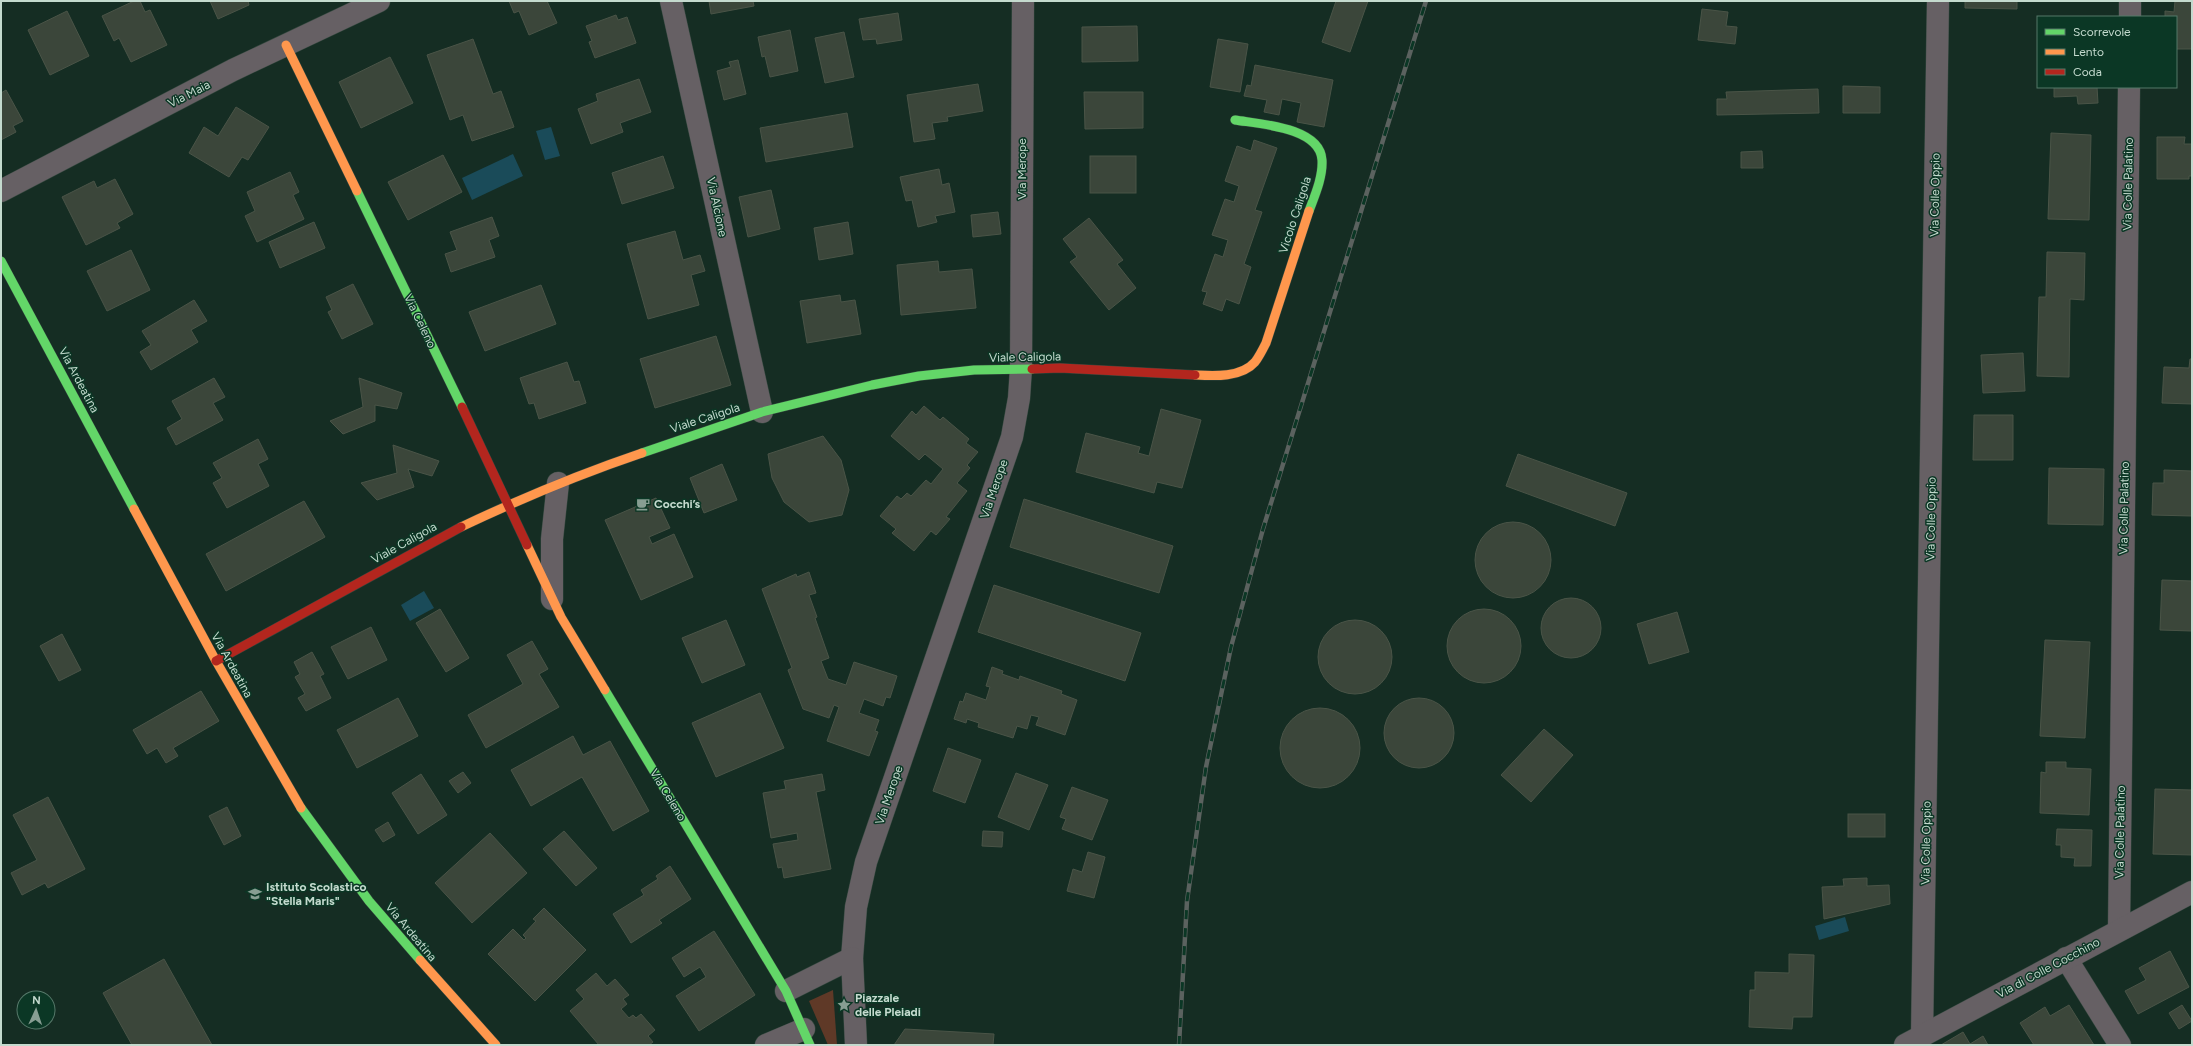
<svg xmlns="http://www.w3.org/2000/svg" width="2193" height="1046" font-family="Figtree,sans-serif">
  <rect width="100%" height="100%" fill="#152d23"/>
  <!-- green -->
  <path fill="#5f3927" d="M 833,990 L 837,1045 L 828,1045 L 809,1001 Z"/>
  <!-- water -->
  <g fill="#1a4b59">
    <path d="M 551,127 L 560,156 L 545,160 L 536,131 Z"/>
    <path d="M 513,154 L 523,176 L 472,200 L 462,178 Z"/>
    <path d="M 424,591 L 434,608 L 410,621 L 401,605 Z"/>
    <path d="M 1845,917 L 1849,931 L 1819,940 L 1815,926 Z"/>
  </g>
  <!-- building -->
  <g fill="#3b463a" stroke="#4a5447">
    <path d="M 134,1 L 140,1 L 145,12 L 150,10 L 167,45 L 131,62 L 119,38 L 114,41 L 102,16 Z"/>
    <path d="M 210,1 L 248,1 L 249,5 L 218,19 Z"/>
    <path d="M 509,1 L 547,1 L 557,23 L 529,35 L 519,11 L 514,13 Z"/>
    <path d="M 709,1 L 753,1 L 754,6 L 711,14 Z"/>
    <path d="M 1336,1 L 1368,1 L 1350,52 L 1322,42 Z"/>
    <path d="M 1965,1 L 2017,1 L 2017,9 L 1965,8 Z"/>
    <path d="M 2175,1 L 2192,1 L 2192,49 L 2176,49 L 2176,17 L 2165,17 L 2165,11 L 2174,12 Z"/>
    <path d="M 1702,9 L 1728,12 L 1726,26 L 1737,27 L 1735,44 L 1698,40 Z"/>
    <path d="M 67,11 L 89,56 L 50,75 L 28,30 Z"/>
    <path d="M 898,13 L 902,40 L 877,44 L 876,39 L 863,40 L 859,19 Z"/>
    <path d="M 616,15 L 618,20 L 627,17 L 636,43 L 595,58 L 589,42 L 592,41 L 586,26 Z"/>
    <path d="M 1137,26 L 1138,61 L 1082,62 L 1082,27 Z"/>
    <path d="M 790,30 L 798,71 L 770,77 L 765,56 L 762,57 L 758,37 Z"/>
    <path d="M 844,32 L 854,77 L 825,83 L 815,38 Z"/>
    <path d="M 473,39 L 493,94 L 501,91 L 514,127 L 472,141 L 463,115 L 450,120 L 427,55 Z"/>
    <path d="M 1218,39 L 1248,44 L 1240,92 L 1210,87 Z"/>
    <path d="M 390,57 L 413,103 L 361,128 L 339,82 Z"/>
    <path d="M 738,60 L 746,94 L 724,100 L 717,71 L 731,67 L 729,62 Z"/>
    <path d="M 1255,65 L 1333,80 L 1324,127 L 1297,122 L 1301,103 L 1282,99 L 1279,115 L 1264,112 L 1267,100 L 1244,96 L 1247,85 L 1251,86 Z"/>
    <path d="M 639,79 L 651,112 L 620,123 L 623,132 L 591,144 L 578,109 L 598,101 L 596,94 Z"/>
    <path d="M 978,84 L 983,111 L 947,117 L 948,121 L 932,123 L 935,139 L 914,142 L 907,95 Z"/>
    <path d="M 1843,86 L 1880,87 L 1880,113 L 1843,113 Z"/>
    <path d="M 2054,87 L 2097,87 L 2098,103 L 2078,104 L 2077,96 L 2054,97 Z"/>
    <path d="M 1818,89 L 1819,113 L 1717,115 L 1717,99 L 1727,99 L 1726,92 Z"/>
    <path d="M 6,90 L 23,121 L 13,126 L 16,132 L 1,140 L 1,93 Z"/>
    <path d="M 1084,92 L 1143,92 L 1143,128 L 1085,129 Z"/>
    <path d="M 236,107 L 269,127 L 248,160 L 242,157 L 229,177 L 189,153 L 204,127 L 218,136 Z"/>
    <path d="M 847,113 L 853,147 L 766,162 L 760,128 Z"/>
    <path d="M 2051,133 L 2091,135 L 2089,220 L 2048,219 Z"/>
    <path d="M 2157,137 L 2185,137 L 2184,144 L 2192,144 L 2192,176 L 2189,176 L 2189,179 L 2157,179 Z"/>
    <path d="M 1254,140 L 1277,148 L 1255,210 L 1262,212 L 1244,264 L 1251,267 L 1239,304 L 1226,299 L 1222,311 L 1203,304 L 1207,292 L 1202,291 L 1215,254 L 1223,257 L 1228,240 L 1212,235 L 1225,199 L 1234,202 L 1239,186 L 1225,181 L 1237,146 L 1251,151 Z"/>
    <path d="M 1762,151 L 1763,168 L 1741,168 L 1741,152 Z"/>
    <path d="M 443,155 L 462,192 L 408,220 L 388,182 Z"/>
    <path d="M 663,156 L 674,188 L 622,204 L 612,173 Z"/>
    <rect x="1090" y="156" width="46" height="37"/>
    <path d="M 939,169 L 942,185 L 949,183 L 955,212 L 935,216 L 937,222 L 918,227 L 912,200 L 906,201 L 900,177 Z"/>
    <path d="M 290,172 L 299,192 L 293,195 L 304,219 L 257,242 L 245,216 L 255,211 L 247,192 Z"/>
    <path d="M 115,179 L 133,214 L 117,223 L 120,228 L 86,245 L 62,197 L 94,181 L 97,188 Z"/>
    <path d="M 771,190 L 780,229 L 748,237 L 739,197 Z"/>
    <path d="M 998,212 L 1001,234 L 973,237 L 971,215 Z"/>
    <path d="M 492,217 L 499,236 L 489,240 L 495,257 L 451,272 L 445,254 L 457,250 L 450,232 Z"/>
    <path d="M 1089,218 L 1123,260 L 1117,264 L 1136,288 L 1109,310 L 1070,262 L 1077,257 L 1063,239 Z"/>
    <path d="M 314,222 L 325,248 L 280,268 L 269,242 Z"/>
    <path d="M 848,222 L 853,254 L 819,260 L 814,228 Z"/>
    <path d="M 675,231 L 683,260 L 700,255 L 705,271 L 691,275 L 699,305 L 648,319 L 627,244 Z"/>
    <path d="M 131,250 L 150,290 L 107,311 L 87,271 Z"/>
    <path d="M 2047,252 L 2085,253 L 2084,300 L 2070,299 L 2069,377 L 2037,376 L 2039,297 L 2046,297 Z"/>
    <path d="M 938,261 L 939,272 L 972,269 L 976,308 L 901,315 L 897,265 Z"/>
    <path d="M 353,284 L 373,324 L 342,339 L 328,312 L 332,310 L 326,297 Z"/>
    <path d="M 541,285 L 556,324 L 485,351 L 469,312 Z"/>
    <path d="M 840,295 L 841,302 L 855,300 L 861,334 L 807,343 L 800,301 Z"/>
    <path d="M 194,300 L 207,321 L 191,330 L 198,342 L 151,370 L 140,352 L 151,345 L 142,331 Z"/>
    <path d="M 716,336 L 731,385 L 655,408 L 640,359 Z"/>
    <path d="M 2023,353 L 2025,391 L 1983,393 L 1981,355 Z"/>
    <path d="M 2190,359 L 2192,359 L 2192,404 L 2162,403 L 2164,367 L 2189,368 Z"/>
    <path d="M 567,362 L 574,382 L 579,381 L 586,403 L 539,419 L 534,403 L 529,404 L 520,378 Z"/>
    <path d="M 214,378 L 225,397 L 213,403 L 223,420 L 176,445 L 167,428 L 182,419 L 172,401 Z"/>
    <path d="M 359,378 L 402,393 L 397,409 L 375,405 L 375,421 L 343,434 L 330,421 L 363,407 Z"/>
    <path d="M 924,406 L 940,420 L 943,417 L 969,439 L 966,443 L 978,452 L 967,465 L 970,468 L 957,483 L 967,491 L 946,517 L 950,519 L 936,535 L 931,531 L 914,551 L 892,533 L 896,529 L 880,516 L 897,496 L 901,499 L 907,493 L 911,496 L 926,480 L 931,484 L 943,469 L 925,454 L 919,460 L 891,436 L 912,411 L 916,415 Z"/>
    <path d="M 1161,409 L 1201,420 L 1182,488 L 1157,482 L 1154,493 L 1076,472 L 1086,433 L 1140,447 L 1138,453 L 1149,456 Z"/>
    <path d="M 1974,415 L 2013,415 L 2013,460 L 1973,460 Z"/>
    <path d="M 823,436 L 841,460 L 849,490 L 842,515 L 809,522 L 784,502 L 772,478 L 768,454 Z"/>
    <path d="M 258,439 L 268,459 L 258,464 L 269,486 L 227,508 L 213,483 L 222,478 L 213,463 Z"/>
    <path d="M 393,445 L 439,461 L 432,476 L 408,469 L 414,487 L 377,500 L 361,483 L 397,473 Z"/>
    <path d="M 1518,454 L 1627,493 L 1615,526 L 1506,486 Z"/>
    <path d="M 722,464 L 737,500 L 704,513 L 690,478 Z"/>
    <path d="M 2049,468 L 2104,469 L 2103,525 L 2048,524 Z"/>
    <path d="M 2164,470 L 2192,471 L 2192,516 L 2152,515 L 2153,483 L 2164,483 Z"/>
    <path d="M 656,498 L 670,528 L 649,537 L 652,544 L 674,534 L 693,577 L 641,600 L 605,520 Z"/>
    <path d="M 1024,499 L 1173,546 L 1159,593 L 1010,547 Z"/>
    <path d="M 304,501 L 325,537 L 226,591 L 206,554 Z"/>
    <circle cx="1513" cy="560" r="38"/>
    <path d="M 809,572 L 816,593 L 809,595 L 817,617 L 815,618 L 829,658 L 821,661 L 828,679 L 846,685 L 854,662 L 897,676 L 890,698 L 886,697 L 883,706 L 864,699 L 859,713 L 879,720 L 875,731 L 878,732 L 869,756 L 827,741 L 839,707 L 834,705 L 829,718 L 803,709 L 788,670 L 792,668 L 762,589 L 796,574 L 797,577 Z"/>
    <path d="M 2162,580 L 2192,581 L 2192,631 L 2160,630 Z"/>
    <path d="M 994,585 L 1141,633 L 1125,681 L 978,632 Z"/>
    <circle cx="1571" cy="628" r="30"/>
    <circle cx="1484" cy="646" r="37"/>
    <path d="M 440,609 L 469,658 L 446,672 L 416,623 Z"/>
    <path d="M 1677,612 L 1689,652 L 1649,664 L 1637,624 Z"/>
    <circle cx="1355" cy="657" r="37"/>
    <path d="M 726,620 L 745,665 L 702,683 L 682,638 Z"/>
    <path d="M 371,627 L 387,660 L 348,679 L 331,647 Z"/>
    <path d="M 62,634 L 81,670 L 59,681 L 40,646 Z"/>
    <path d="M 2045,640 L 2090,642 L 2085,738 L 2040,736 Z"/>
    <path d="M 532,641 L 548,669 L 539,674 L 559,707 L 486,748 L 468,715 L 523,684 L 507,655 Z"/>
    <path d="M 312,652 L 324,674 L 320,676 L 331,698 L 306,711 L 298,698 L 305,694 L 295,677 L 300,674 L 294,662 Z"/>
    <path d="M 992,667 L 1003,671 L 1002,674 L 1019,680 L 1020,676 L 1062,691 L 1061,694 L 1077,700 L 1065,735 L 1036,725 L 1039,717 L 1031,715 L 1027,729 L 1017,726 L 1013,738 L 978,727 L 979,723 L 967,719 L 966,723 L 954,719 L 960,701 L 963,702 L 966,693 L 986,700 L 990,687 L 986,686 Z"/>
    <path d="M 201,691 L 219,721 L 173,748 L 178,756 L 166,763 L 157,748 L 147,754 L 133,730 Z"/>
    <path d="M 760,693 L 784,748 L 716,777 L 692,723 Z"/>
    <circle cx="1419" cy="733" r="35"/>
    <path d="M 398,698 L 418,736 L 357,768 L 337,730 Z"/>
    <circle cx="1320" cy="748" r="40"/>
    <path d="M 1544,729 L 1573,755 L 1531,802 L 1501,775 Z"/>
    <path d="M 573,736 L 583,755 L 610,741 L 649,811 L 613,831 L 582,777 L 531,806 L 511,770 Z"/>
    <path d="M 948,748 L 981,760 L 965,803 L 933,791 Z"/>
    <path d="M 2046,762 L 2066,762 L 2066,768 L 2091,769 L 2089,815 L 2040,813 L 2041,772 L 2046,773 Z"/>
    <path d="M 463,772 L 471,783 L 458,793 L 449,781 Z"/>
    <path d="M 1016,773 L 1048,785 L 1029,830 L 998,817 Z"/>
    <path d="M 421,774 L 447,815 L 418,834 L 392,793 Z"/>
    <path d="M 822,774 L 825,790 L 816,792 L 831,869 L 784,878 L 782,867 L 778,868 L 773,844 L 798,840 L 797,833 L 771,838 L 763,793 L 786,789 L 784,781 Z"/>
    <path d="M 1072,787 L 1108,800 L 1092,840 L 1062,829 L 1066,819 L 1060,817 Z"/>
    <path d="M 2155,789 L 2192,790 L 2192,855 L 2153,854 Z"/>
    <path d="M 48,797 L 85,869 L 48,888 L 45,883 L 22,895 L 11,873 L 37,860 L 13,815 Z"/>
    <path d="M 227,807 L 241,836 L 224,845 L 209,816 Z"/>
    <rect x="1848" y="814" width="37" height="23"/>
    <path d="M 388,822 L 395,835 L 383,842 L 375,830 Z"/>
    <path d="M 2057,829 L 2092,830 L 2091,866 L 2074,866 L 2075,858 L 2061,857 L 2061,845 L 2056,845 Z"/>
    <path d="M 564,831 L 597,868 L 576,886 L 543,849 Z"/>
    <path d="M 983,831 L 1003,832 L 1002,847 L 982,846 Z"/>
    <path d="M 490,833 L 527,873 L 472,923 L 435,883 Z"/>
    <path d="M 1088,852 L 1105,857 L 1094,898 L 1067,891 L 1073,869 L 1082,872 Z"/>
    <path d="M 670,866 L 691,899 L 659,920 L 662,923 L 631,943 L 613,914 L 644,895 L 641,890 L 658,879 L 656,876 Z"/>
    <path d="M 1867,878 L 1867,886 L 1889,885 L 1890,904 L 1824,919 L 1822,887 L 1844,886 L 1843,879 Z"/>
    <path d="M 544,908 L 586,950 L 535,1001 L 488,954 L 513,929 L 524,940 L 526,938 L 523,935 L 536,921 L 533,919 Z"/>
    <path d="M 714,931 L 755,995 L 699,1031 L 676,996 L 706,977 L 700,967 L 684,977 L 672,958 Z"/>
    <path d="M 2170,951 L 2189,987 L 2138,1014 L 2125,991 L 2146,980 L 2139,968 Z"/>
    <path d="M 1789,954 L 1814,955 L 1812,1017 L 1793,1017 L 1792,1029 L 1749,1027 L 1750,990 L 1755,990 L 1755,972 L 1789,973 Z"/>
    <path d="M 164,959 L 212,1045 L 132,1045 L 103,993 Z"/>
    <path d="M 596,973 L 607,986 L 615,979 L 629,995 L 623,999 L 627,1004 L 621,1009 L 629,1018 L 633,1015 L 636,1018 L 641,1014 L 655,1030 L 648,1036 L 653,1042 L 649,1045 L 599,1045 L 570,1011 L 584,999 L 576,990 Z"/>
    <path d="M 2069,1005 L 2094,1045 L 2034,1045 L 2020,1023 L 2045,1007 L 2050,1016 Z"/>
    <path d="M 2182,1005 L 2192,1021 L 2179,1029 L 2169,1013 Z"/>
    <path d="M 905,1029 L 994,1034 L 993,1045 L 894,1045 Z"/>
    <path d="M 1963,1032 L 1970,1044 L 1983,1036 L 1988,1045 L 1941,1045 Z"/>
  </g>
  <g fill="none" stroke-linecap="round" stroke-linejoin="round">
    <!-- street casing -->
    <g stroke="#33473e" stroke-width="23">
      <g id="street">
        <path d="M 671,1 L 762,412"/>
        <path d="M 2130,17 L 2130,1"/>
        <path d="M 1,191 L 233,70 L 379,1"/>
        <path d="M 552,599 L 552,539 L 558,483"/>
        <path d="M 2119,930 L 2129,87"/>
        <path d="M 852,958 L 856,907 L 866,862 L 1012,437 L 1019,398 L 1021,368 L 1023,1"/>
        <path d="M 2066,958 L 2120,1045"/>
        <path d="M 786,991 L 852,958 L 856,1045"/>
        <path d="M 1922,1036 L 1938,1"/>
        <path d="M 766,1045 L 804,1029"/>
        <path d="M 1905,1045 L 2192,892"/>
      </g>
    </g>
    <!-- fast casing -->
    <g stroke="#33473e" stroke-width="10">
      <g id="fast">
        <path d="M 1235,120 C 1259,124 1320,127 1322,160 C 1323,177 1315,195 1309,211"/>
        <path d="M 357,191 L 462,407"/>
        <path d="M 1,261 L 134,509"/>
        <path d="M 642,453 L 762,412 L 872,385 L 919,376 L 974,370 L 1032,369"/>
        <path d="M 605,690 L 786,991 L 810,1045"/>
        <path d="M 301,808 L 369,901 L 420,960"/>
      </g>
    </g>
    <!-- slow casing -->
    <g stroke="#33473e" stroke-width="10">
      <g id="slow">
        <path d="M 286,45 L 357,191"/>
        <path d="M 1195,375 C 1213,376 1241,378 1255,362 C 1259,357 1263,349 1266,343 L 1309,211"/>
        <path d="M 134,509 L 216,661 L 301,808"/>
        <path d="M 461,527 C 520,499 580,474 642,453"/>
        <path d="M 527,545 L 561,617 L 605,690"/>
        <path d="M 420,960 L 496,1045"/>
      </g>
    </g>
    <!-- jam casing -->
    <g stroke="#33473e" stroke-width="10">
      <g id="jam">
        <path d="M 1032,369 L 1060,368 L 1195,375"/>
        <path d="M 462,407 L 527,545"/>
        <path d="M 216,661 L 461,527"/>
      </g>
    </g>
    <!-- street -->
    <use href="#street" stroke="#666064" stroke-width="22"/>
    <!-- fast -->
    <use href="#fast" stroke="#63d668" stroke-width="9"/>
    <!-- slow -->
    <use href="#slow" stroke="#ff974d" stroke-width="9"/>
    <!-- jam -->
    <use href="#jam" stroke="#b3261e" stroke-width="9"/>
    <!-- rail casing -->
    <g stroke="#5b625f" stroke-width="4.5">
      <path id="rail" d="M 1179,1045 L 1187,901 L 1206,767 L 1231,647 L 1263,529 L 1426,1"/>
    </g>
    <!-- rail -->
    <use href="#rail" stroke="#0b3725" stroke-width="3" stroke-dasharray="9" stroke-linecap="butt"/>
  </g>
  <!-- icons -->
  <defs>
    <g id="cafe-bare" transform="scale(1.08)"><path d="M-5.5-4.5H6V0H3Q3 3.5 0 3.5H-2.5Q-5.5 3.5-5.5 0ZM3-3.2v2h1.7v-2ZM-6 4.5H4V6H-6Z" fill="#879d92" stroke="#0b3725" stroke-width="2.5" paint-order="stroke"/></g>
    <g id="school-bare" transform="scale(1.08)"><path d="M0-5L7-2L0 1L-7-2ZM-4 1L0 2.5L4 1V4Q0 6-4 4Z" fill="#879d92" stroke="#0b3725" stroke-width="2.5" paint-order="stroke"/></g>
    <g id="sight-bare" transform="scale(1.08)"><path d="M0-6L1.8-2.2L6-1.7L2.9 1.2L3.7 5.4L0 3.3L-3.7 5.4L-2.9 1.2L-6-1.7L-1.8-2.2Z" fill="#879d92" stroke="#0b3725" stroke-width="2.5" paint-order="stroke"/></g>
  </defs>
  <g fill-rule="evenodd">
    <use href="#cafe-bare" x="643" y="504"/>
    <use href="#school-bare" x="255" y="894"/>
    <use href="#sight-bare" x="844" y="1005"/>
  </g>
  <g text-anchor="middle" stroke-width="3" stroke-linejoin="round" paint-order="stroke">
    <!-- street labels -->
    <g font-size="12" fill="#c4dace" stroke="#0b3725">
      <text transform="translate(189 94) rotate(-27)" y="4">Via Maia</text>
      <text transform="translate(1022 169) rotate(-90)" y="4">Via Merope</text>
      <text transform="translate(2128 184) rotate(-89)" y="4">Via Colle Palatino</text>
      <text transform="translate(1935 195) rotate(-89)" y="4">Via Colle Oppio</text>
      <text transform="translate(717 207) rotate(78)" y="4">Via Alcione</text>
      <text transform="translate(1295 215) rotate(-72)" y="4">Vicolo Caligola</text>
      <text transform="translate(420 321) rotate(64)" y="4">Via Celeno</text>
      <text transform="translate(1025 357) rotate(-1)" y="4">Viale Caligola</text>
      <text transform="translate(79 380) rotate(62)" y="4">Via Ardeatina</text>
      <text transform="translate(705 418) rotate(-18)" y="4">Viale Caligola</text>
      <text transform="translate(994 489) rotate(-71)" y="4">Via Merope</text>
      <text transform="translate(2124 508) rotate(-89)" y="4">Via Colle Palatino</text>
      <text transform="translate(1931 519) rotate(-89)" y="4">Via Colle Oppio</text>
      <text transform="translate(404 543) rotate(-29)" y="4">Viale Caligola</text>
      <text transform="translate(232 665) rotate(61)" y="4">Via Ardeatina</text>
      <text transform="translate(668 795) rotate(59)" y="4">Via Celeno</text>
      <text transform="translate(889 795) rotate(-71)" y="4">Via Merope</text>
      <text transform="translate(2120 832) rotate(-89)" y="4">Via Colle Palatino</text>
      <text transform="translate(1926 843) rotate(-89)" y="4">Via Colle Oppio</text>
      <text transform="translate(411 932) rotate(50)" y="4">Via Ardeatina</text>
      <text transform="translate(2048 968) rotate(-28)" y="4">Via di Colle Cocchino</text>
    </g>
    <!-- poi labels -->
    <g font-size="12" font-weight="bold" fill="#c4dace" stroke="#0b3725" text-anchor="start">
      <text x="654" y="508">Cocchi’s</text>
      <text x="266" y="891">Istituto Scolastico<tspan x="266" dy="14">"Stella Maris"</tspan></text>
      <text x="855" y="1002">Piazzale<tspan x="855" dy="14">delle Pleiadi</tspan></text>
    </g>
  </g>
  <!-- border -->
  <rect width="2193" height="1046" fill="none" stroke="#c4dace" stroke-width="4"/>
  <!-- legend -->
  <rect x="2037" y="16" width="140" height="72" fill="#0b3725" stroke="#557869"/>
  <rect x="2045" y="29" width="20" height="6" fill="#63d668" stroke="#557869"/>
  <text x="2073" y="36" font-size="12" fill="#c4dace">Scorrevole</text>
  <rect x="2045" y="49" width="20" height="6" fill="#ff974d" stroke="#557869"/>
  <text x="2073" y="56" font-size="12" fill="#c4dace">Lento</text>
  <rect x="2045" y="69" width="20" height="6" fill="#b3261e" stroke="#557869"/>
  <text x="2073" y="76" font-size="12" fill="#c4dace">Coda</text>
  <!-- north arrow -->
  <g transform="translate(36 1010) rotate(3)"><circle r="19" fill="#0b3725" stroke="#557869"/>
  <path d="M0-3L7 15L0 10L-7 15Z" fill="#879d92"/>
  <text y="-6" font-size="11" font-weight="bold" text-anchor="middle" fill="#c4dace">N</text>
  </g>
</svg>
